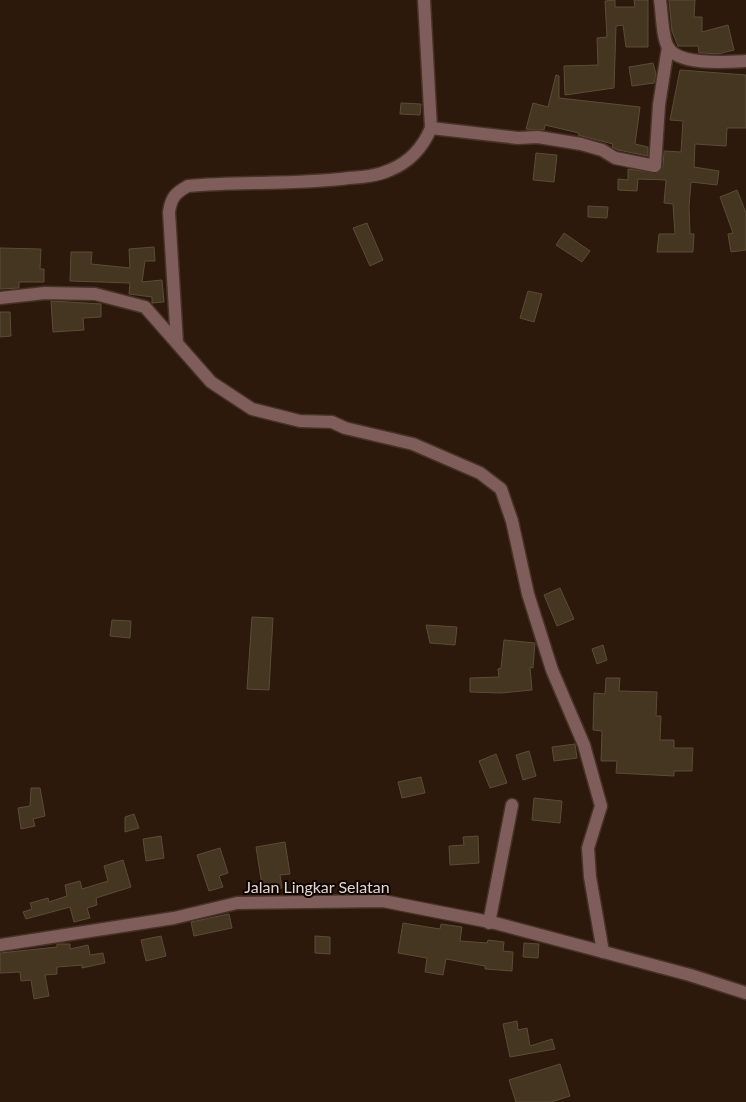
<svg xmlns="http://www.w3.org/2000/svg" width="746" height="1102" font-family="Lato,sans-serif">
  <rect width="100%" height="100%" fill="#2d180c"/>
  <!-- building -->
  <g fill="#443620" stroke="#5b4c36">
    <path d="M 615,0 L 615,7 L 635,7 L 634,0 L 648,0 L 648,47 L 626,47 L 623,25 L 616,26 L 614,88 L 565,95 L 564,66 L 598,65 L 597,38 L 607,37 L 605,1 Z"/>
    <path d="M 669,0 L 695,0 L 694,17 L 702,17 L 702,32 L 728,25 L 734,50 L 718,54 L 704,53 L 699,53 L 698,46 L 678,46 L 672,31 Z"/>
    <path d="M 653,63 L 656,74 L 654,83 L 632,86 L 629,67 Z"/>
    <path d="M 680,70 L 746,75 L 746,128 L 727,128 L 726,146 L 695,144 L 694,167 L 719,171 L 717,185 L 691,182 L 689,207 L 690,234 L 694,234 L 693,252 L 657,252 L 659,234 L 675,234 L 673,204 L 664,203 L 666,180 L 638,179 L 637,191 L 618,190 L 618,179 L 628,180 L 628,169 L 658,173 L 663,167 L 664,151 L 681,152 L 683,121 L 670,120 Z"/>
    <path d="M 556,75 L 559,76 L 559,98 L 640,107 L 635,144 L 648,147 L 648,156 L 618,150 L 612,147 L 613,144 L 578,135 L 579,133 L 545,125 L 544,130 L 526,129 L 533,103 L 548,107 Z"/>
    <path d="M 401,103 L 421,104 L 420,115 L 400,114 Z"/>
    <path d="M 536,153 L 557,155 L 554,182 L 533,180 Z"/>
    <path d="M 737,190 L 746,213 L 746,250 L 731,252 L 728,234 L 733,233 L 720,197 Z"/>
    <path d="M 588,206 L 608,207 L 607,218 L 588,217 Z"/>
    <path d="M 367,223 L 383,260 L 370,266 L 353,228 Z"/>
    <path d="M 564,233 L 590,251 L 582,262 L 556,245 Z"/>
    <path d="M 154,247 L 155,261 L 145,261 L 142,282 L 162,280 L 164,302 L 152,303 L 152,297 L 129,294 L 130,283 L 70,281 L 71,252 L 92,252 L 91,264 L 130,268 L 129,249 Z"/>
    <path d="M 0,248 L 41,249 L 40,269 L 44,269 L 44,282 L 19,282 L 19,288 L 0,289 Z"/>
    <path d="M 528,291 L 542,294 L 534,322 L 520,318 Z"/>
    <path d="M 51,301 L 101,304 L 101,317 L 83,318 L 84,330 L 53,332 Z"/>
    <path d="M 0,312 L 10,312 L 11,336 L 0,337 Z"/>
    <path d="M 560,588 L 574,619 L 557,626 L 544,595 Z"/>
    <path d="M 252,617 L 273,618 L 269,690 L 247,689 Z"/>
    <path d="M 112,620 L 131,621 L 130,638 L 110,636 Z"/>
    <path d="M 426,625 L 457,627 L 455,645 L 430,643 Z"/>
    <path d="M 504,640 L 535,643 L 533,668 L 530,667 L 532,690 L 501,693 L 470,692 L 470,678 L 499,677 L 498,669 L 501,668 Z"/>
    <path d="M 603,645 L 607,660 L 597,664 L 592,649 Z"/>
    <path d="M 606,678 L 620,678 L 619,691 L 657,692 L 656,716 L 661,716 L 660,740 L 674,740 L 674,748 L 693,748 L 692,771 L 674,771 L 674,776 L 616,773 L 617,761 L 601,761 L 602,731 L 593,730 L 594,693 L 605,694 Z"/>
    <path d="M 575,744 L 577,758 L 554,761 L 552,747 Z"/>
    <path d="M 529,751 L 536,776 L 523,780 L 516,755 Z"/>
    <path d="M 496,754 L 507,783 L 490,788 L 479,761 Z"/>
    <path d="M 421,777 L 425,793 L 402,798 L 398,782 Z"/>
    <path d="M 31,788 L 40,788 L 45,816 L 33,819 L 35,826 L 21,829 L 18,808 L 30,806 Z"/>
    <path d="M 534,798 L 562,801 L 560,823 L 532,820 Z"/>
    <path d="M 134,814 L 139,828 L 125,832 L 125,817 Z"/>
    <path d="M 161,836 L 164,858 L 146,861 L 143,839 Z"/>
    <path d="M 478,836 L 479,863 L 450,865 L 449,846 L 464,845 L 463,837 Z"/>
    <path d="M 285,842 L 290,874 L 280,875 L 282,888 L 263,891 L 256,847 Z"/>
    <path d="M 220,848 L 228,873 L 219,876 L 223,887 L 209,891 L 197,855 Z"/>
    <path d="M 123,860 L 131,887 L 96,898 L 97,905 L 87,908 L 90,918 L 74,922 L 70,907 L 26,919 L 23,912 L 32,909 L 30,903 L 48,898 L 49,902 L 67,896 L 65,885 L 80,881 L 82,889 L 108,881 L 104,866 Z"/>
    <path d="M 229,914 L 232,928 L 194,936 L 191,922 Z"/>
    <path d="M 403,923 L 440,929 L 441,924 L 462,927 L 460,941 L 487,943 L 488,940 L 504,942 L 503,951 L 513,952 L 512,971 L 485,969 L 485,966 L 446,959 L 443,975 L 425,972 L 427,958 L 398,953 Z"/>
    <path d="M 161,936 L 166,956 L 146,961 L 141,940 Z"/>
    <path d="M 315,936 L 330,937 L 330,954 L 315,953 Z"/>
    <path d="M 524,943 L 539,944 L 538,958 L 523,957 Z"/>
    <path d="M 57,944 L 70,944 L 70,949 L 88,945 L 90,955 L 103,953 L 105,963 L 82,968 L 82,965 L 57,967 L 57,974 L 45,975 L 49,996 L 34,999 L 31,980 L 21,981 L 20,972 L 0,973 L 0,953 L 57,947 Z"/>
    <path d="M 517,1021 L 518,1030 L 527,1028 L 530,1046 L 552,1039 L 555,1049 L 510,1057 L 503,1024 Z"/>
    <path d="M 560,1064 L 570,1096 L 551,1102 L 516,1102 L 509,1080 Z"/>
  </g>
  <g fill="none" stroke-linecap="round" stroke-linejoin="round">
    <!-- minor casing -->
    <g stroke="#463227" stroke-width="15">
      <g id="minor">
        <path d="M 424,0 L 431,128 L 518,138 L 538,137 L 581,144 L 602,150 L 615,158 L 655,166 L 659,105 L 668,47"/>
        <path d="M 660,0 C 662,12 662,37 668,47 C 678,66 727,62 746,61"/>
        <path d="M 0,298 L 45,293 L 95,294 L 145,307 L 211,382 L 252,409 L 300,421 L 332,422 L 345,428 L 413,444 L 480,473 L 501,489 L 512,521 L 528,594 L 552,670 L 584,745 L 601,806 L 588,848 L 590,877 L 603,952"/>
        <path d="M 177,343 L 169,212 C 171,198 175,193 188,186 C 241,181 295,185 349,178 C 363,177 377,176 390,170 C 410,162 423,147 431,128"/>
        <path d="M 489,923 L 512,805"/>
        <path d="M 0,945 L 174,918 L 237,903 L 383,901 L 495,923 L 690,975 L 746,993"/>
      </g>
    </g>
    <!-- minor -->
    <use href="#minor" stroke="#7e5d5a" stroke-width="12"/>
  </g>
  <g text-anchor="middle" stroke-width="4" stroke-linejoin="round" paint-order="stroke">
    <!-- street labels -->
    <g font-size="16" fill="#e3d5cc" stroke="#0f0603">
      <text x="317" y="893">Jalan Lingkar Selatan</text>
    </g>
  </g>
</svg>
